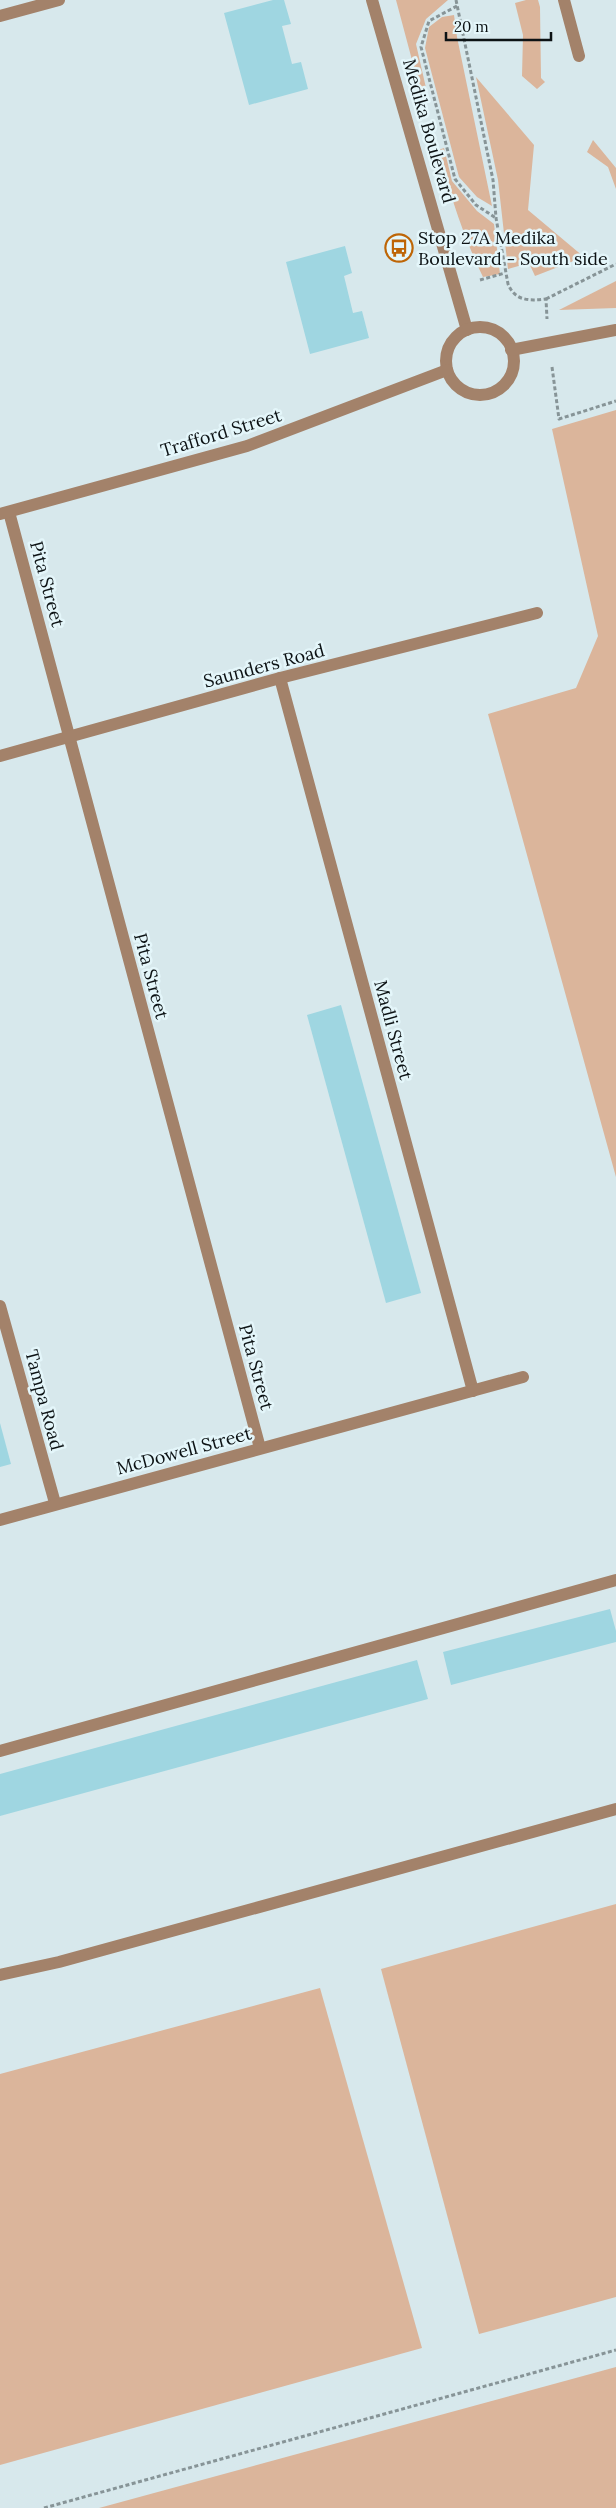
<svg xmlns="http://www.w3.org/2000/svg" width="616" height="2508" font-family="Lora,serif">
  <rect width="100%" height="100%" fill="#d7e8ec"/>
  <!-- green -->
  <g fill="#dbb59b">
    <path d="M 396,0 L 448,0 L 426,19 L 416,44 L 426,88 L 420,90 Z"/>
    <path d="M 526,0 L 538,0 L 540,7 L 541,78 L 545,82 L 537,89 L 522,76 L 523,35 L 515,3 Z"/>
    <path d="M 454,15 L 457,37 L 492,206 L 477,197 L 459,177 L 425,48 L 429,27 L 442,17 Z"/>
    <path d="M 476,77 L 534,145 L 528,210 L 584,257 L 535,276 L 529,263 L 508,269 L 498,180 Z"/>
    <path d="M 593,140 L 616,168 L 616,189 L 608,167 L 587,152 Z"/>
    <path d="M 444,148 L 452,181 L 477,211 L 494,224 L 500,274 L 483,277 C 463,236 450,194 438,150 Z"/>
    <path d="M 616,281 L 616,308 L 559,310 Z"/>
    <path d="M 616,410 L 616,1177 L 488,714 L 576,688 L 598,636 L 552,429 Z"/>
    <path d="M 616,1904 L 616,2297 L 479,2334 L 381,1969 Z"/>
    <path d="M 320,1988 L 422,2348 L 0,2465 L 0,2074 Z"/>
    <path d="M 616,2367 L 616,2508 L 99,2508 Z"/>
  </g>
  <!-- building -->
  <g fill="#9fd6e1">
    <path d="M 273,0 L 284,0 L 291,24 L 282,26 L 292,64 L 301,62 L 308,89 L 249,105 L 224,13 Z"/>
    <path d="M 345,246 L 352,273 L 344,276 L 353,313 L 362,311 L 369,338 L 310,354 L 286,262 Z"/>
    <path d="M 341,1005 L 421,1293 L 386,1303 L 307,1015 Z"/>
    <path d="M 0,1423 L 11,1464 L 0,1467 Z"/>
    <path d="M 610,1609 L 616,1631 L 616,1642 L 451,1685 L 443,1652 Z"/>
    <path d="M 417,1660 L 428,1699 L 0,1816 L 0,1774 Z"/>
  </g>
  <g fill="none" stroke-linecap="round" stroke-linejoin="round">
    <!-- path -->
    <g stroke="#879497" stroke-width="3" stroke-dasharray="4 2.5" stroke-linecap="butt">
      <path d="M 456,0 L 493,180 L 496,218 L 508,284 C 515,301 529,301 546,299 L 547,319"/>
      <path d="M 457,6 L 429,21 L 421,47 L 455,179 L 476,205 L 496,218"/>
      <path d="M 480,280 L 505,273"/>
      <path d="M 546,299 L 616,264"/>
      <path d="M 552,367 L 559,419 L 616,401"/>
      <path d="M 44,2508 L 616,2350"/>
    </g>
    <!-- minor -->
    <g stroke="#a3826a" stroke-width="12">
      <path d="M 372,0 L 467,330"/>
      <path d="M 564,0 L 579,56"/>
      <path d="M 0,16 L 59,0"/>
      <circle cx="480" cy="361" r="34"/>
      <path d="M 511,350 L 616,330"/>
      <path d="M 9,512 L 260,1448"/>
      <path d="M 0,514 L 247,446 L 447,370"/>
      <path d="M 280,678 L 473,1391"/>
      <path d="M 0,756 L 280,678 L 537,613"/>
      <path d="M 0,1306 L 55,1503"/>
      <path d="M 0,1520 L 523,1377"/>
      <path d="M 0,1751 L 616,1580"/>
      <path d="M 0,1975 L 59,1962 L 616,1809"/>
    </g>
  </g>
  <!-- icons -->
  <defs>
    <g id="bus-ring" transform="scale(1.4375)"><circle r="9.5" fill="#e4f6fa" stroke="#be6506" stroke-width="1.5"/><path d="M-5-6H5V4H4V6H2V4H-2V6H-4V4H-5ZM-3.5-4V0h7V-4ZM-3.5 1.2v1.5H-2V1.2ZM2 1.2v1.5H3.5V1.2Z" fill="#be6506"/></g>
  </defs>
  <g fill-rule="evenodd">
    <use href="#bus-ring" x="399" y="248"/>
  </g>
  <g text-anchor="middle" stroke-width="5" stroke-linejoin="round" paint-order="stroke">
    <!-- street labels -->
    <g font-size="18" fill="#0c1214" stroke="#e4f6fa">
      <text transform="translate(429 131) rotate(74)" y="6">Medika Boulevard</text>
      <text transform="translate(221 433) rotate(-17)" y="6">Trafford Street</text>
      <text transform="translate(47 584) rotate(75)" y="6">Pita Street</text>
      <text transform="translate(264 666) rotate(-15)" y="6">Saunders Road</text>
      <text transform="translate(151 976) rotate(75)" y="6">Pita Street</text>
      <text transform="translate(393 1030) rotate(75)" y="6">Madli Street</text>
      <text transform="translate(256 1367) rotate(75)" y="6">Pita Street</text>
      <text transform="translate(44 1400) rotate(75)" y="6">Tampa Road</text>
      <text transform="translate(184 1451) rotate(-15)" y="6">McDowell Street</text>
    </g>
    <!-- poi labels -->
    <g font-size="18" fill="#0c1214" stroke="#e4f6fa" text-anchor="start">
      <text x="418" y="244">Stop 27A Medika<tspan x="418" dy="21">Boulevard - South side</tspan></text>
    </g>
  </g>
  <!-- scale -->
  <path d="M446 32v8h105v-8" fill="none" stroke="#0c1214" stroke-width="2.5"/>
  <text x="454" y="32" font-size="15" fill="#0c1214" stroke="#e4f6fa" stroke-width="4" paint-order="stroke">20 m</text>
</svg>
